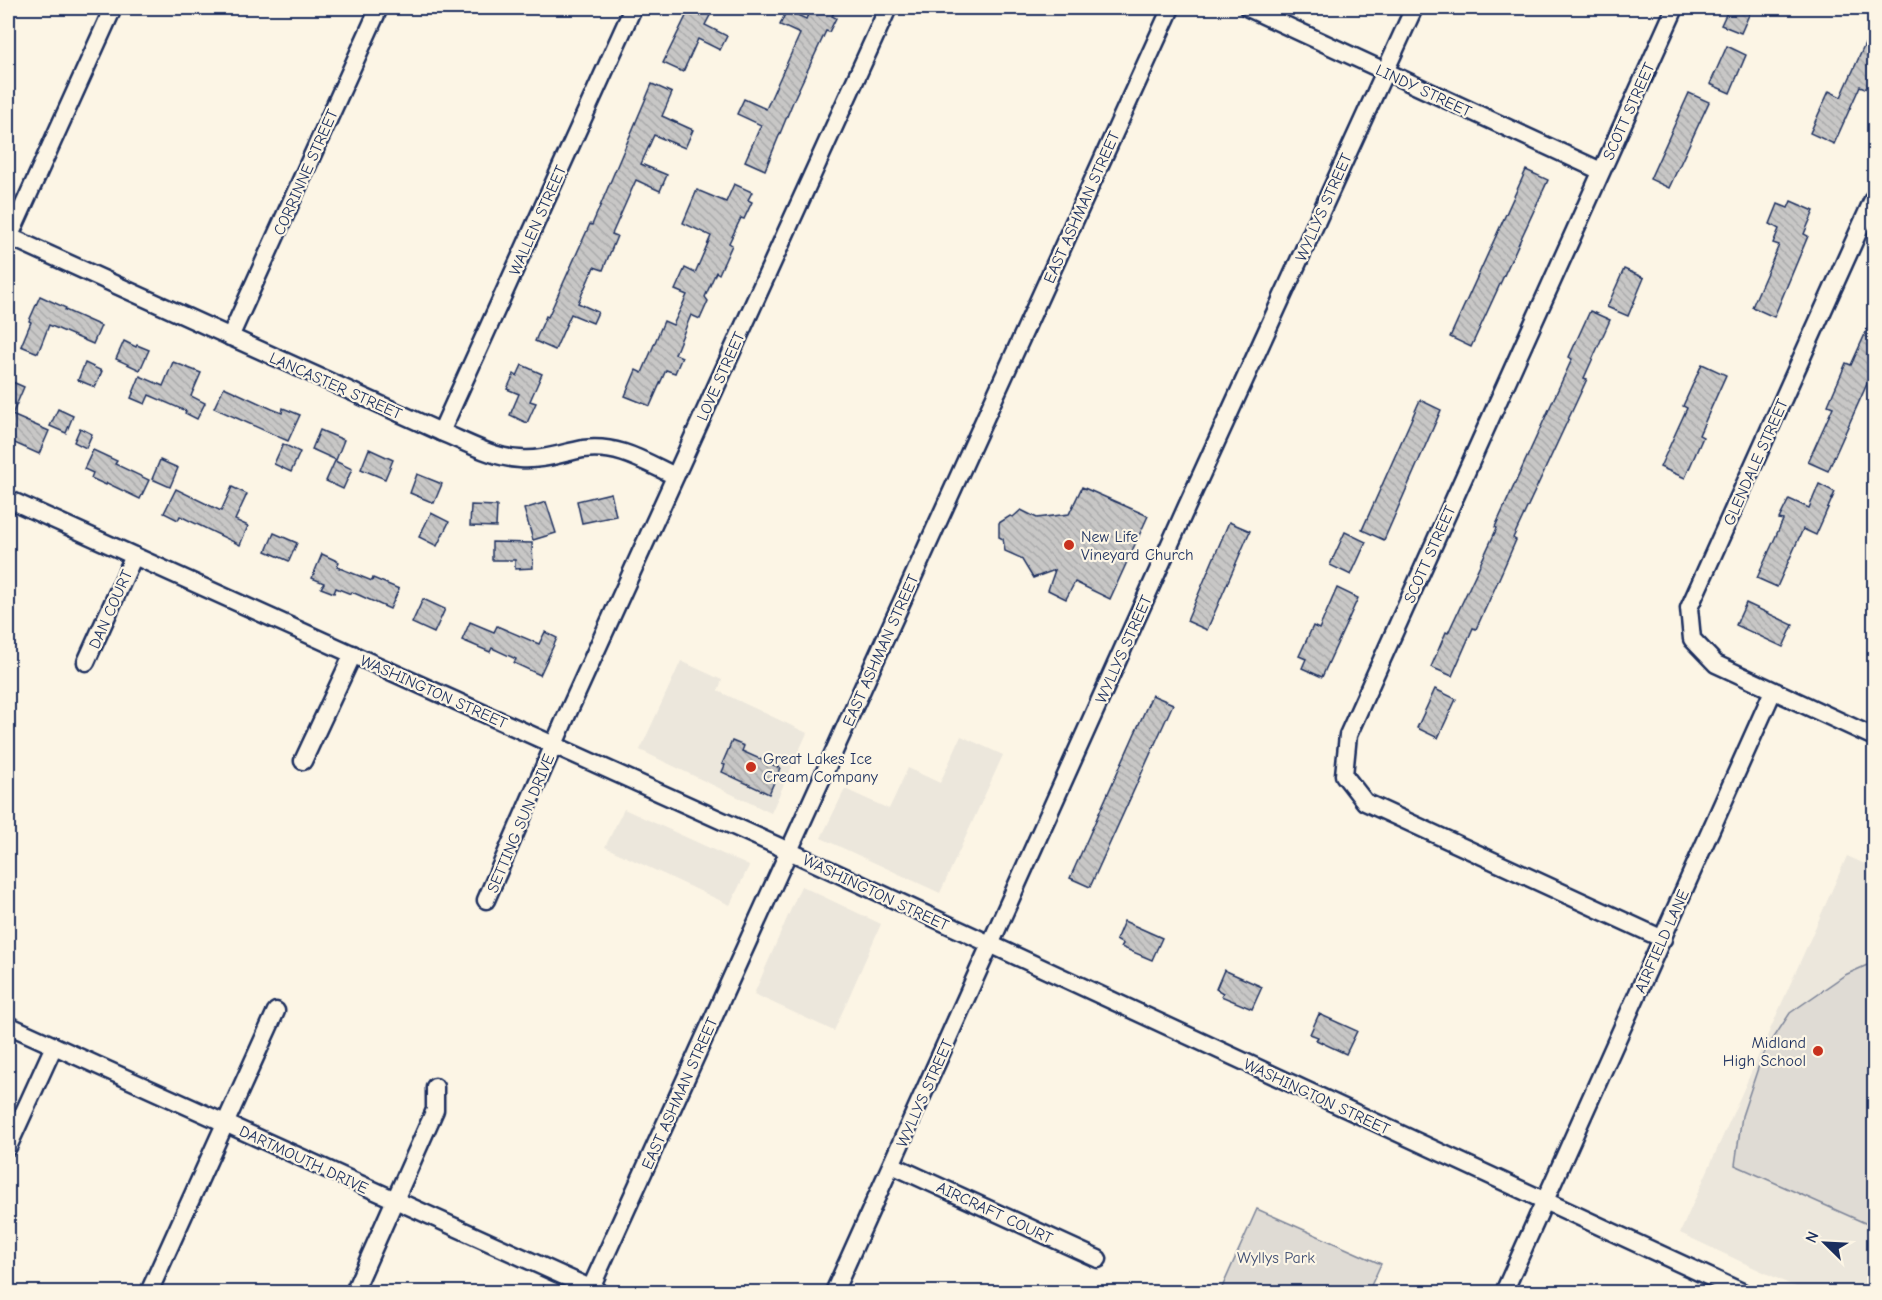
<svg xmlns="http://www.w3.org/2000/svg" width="1882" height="1300" font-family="'Comic Neue',sans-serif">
  <defs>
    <pattern id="building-back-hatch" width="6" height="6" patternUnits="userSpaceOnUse" patternTransform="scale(1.5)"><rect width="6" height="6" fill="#c8c7c6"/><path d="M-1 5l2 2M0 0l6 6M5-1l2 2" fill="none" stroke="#ababac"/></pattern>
  </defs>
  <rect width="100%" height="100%" fill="#fcf5e5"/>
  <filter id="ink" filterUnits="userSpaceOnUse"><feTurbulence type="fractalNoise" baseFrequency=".0167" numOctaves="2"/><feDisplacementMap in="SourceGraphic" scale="12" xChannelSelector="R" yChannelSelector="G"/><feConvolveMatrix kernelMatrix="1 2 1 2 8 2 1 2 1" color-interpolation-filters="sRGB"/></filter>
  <g filter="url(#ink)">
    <!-- built -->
    <g fill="#ece7dc">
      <path d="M 681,661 L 722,680 L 718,691 L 807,733 L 771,813 L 640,750 Z"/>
      <path d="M 961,736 L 1003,755 L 940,893 L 821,838 L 845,789 L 889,809 L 908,768 L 940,783 Z"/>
      <path d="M 624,809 L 749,866 L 730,905 L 605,847 Z"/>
      <path d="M 1847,856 L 1874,868 L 1874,1292 L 1806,1292 L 1680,1233 Z"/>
      <path d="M 801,886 L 881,924 L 834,1031 L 754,994 Z"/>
    </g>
    <!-- green -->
    <g fill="#dfdbd4" stroke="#7d8599" stroke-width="1.5">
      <path d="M 1874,962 L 1874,1227 L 1735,1165 L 1742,1116 L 1762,1056 L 1790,1013 L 1845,975 Z"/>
      <path d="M 1257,1209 L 1381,1264 L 1368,1292 L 1220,1292 Z"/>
    </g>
    <!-- building -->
    <g fill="url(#building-back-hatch)" stroke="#1b2f5e" stroke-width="1.5">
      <path d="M 690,8 L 714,8 L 705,25 L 727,36 L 720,50 L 698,39 L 683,72 L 663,63 Z"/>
      <path d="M 811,8 L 837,8 L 832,16 L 836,18 L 829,32 L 826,31 L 795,97 L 765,170 L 745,161 L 761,125 L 737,114 L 744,99 L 766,109 L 800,34 L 780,25 L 787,10 L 806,19 Z"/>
      <path d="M 1729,8 L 1752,8 L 1741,33 L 1721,25 Z"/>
      <path d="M 1875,22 L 1875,92 L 1860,86 L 1834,144 L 1810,133 L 1829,91 L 1841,97 Z"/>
      <path d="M 1727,46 L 1746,55 L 1730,93 L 1710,84 Z"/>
      <path d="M 652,84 L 672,93 L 662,116 L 693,130 L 685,148 L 654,135 L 641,164 L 667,175 L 660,191 L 636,180 L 612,234 L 617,236 L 603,270 L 594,267 L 578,303 L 598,312 L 593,323 L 571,314 L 555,350 L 535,341 L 546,316 L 548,317 L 590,224 L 592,225 Z"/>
      <path d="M 1689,93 L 1709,102 L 1669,188 L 1650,179 Z"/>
      <path d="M 1526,170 L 1548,180 L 1471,347 L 1450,337 Z"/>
      <path d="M 734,184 L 752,192 L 748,200 L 752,202 L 744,219 L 741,218 L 729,243 L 732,245 L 719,274 L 716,272 L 705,297 L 708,301 L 700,319 L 691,315 L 675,354 L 682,357 L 675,373 L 666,370 L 650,406 L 625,396 L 636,370 L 642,373 L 664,321 L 673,325 L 687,295 L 675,290 L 685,268 L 695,273 L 711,236 L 683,223 L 697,190 L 726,202 Z"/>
      <path d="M 1791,201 L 1814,211 L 1804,234 L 1808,236 L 1774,317 L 1752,307 L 1779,245 L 1773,243 L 1779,229 L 1770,224 L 1778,204 L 1788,208 Z"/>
      <path d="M 1624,269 L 1644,278 L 1628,316 L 1607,307 Z"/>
      <path d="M 40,296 L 66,308 L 65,310 L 101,326 L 93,344 L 49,325 L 38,353 L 21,346 L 31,322 L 29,321 Z"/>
      <path d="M 1590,311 L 1610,320 L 1584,378 L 1587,379 L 1513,538 L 1516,540 L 1494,590 L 1476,629 L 1473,628 L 1452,676 L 1431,667 L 1446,632 L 1448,633 L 1497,528 L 1495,527 L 1572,359 L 1569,357 Z"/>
      <path d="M 1875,312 L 1875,366 L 1828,471 L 1808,462 L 1833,407 L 1828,405 L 1846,363 L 1851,365 Z"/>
      <path d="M 124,341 L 136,347 L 137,345 L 149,350 L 140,370 L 116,359 Z"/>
      <path d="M 173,362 L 201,373 L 191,396 L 205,403 L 197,419 L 185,413 L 186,411 L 149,395 L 145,404 L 131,398 L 140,376 L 163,386 Z"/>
      <path d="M 85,363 L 102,371 L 95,387 L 78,380 Z"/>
      <path d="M 1702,364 L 1726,375 L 1699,435 L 1703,437 L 1685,478 L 1660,467 L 1687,408 L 1683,406 Z"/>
      <path d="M 522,365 L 542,374 L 530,401 L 536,403 L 527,423 L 510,415 L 519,394 L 507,389 L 514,374 L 517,376 Z"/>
      <path d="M 8,380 L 24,387 L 12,415 L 49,431 L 39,454 L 8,440 Z"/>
      <path d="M 224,387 L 272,409 L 282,413 L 283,408 L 300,415 L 288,441 L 214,408 Z"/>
      <path d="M 1420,400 L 1441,410 L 1384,540 L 1362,530 Z"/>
      <path d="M 58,409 L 73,416 L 66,433 L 50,426 Z"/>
      <path d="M 80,428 L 92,434 L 86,448 L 74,442 Z"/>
      <path d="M 320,430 L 344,440 L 336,460 L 312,449 Z"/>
      <path d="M 283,444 L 300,452 L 291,472 L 274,464 Z"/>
      <path d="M 369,449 L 393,460 L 385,479 L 361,469 Z"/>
      <path d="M 93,450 L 117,461 L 115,464 L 149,480 L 140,499 L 107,483 L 106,485 L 91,478 L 93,473 L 84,469 Z"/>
      <path d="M 160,460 L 178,468 L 170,487 L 152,479 Z"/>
      <path d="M 335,461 L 352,469 L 343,489 L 326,481 Z"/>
      <path d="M 417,474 L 442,484 L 434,503 L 410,493 Z"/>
      <path d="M 1819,484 L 1835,492 L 1816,535 L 1803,529 L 1777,587 L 1757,578 L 1783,520 L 1779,519 L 1789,499 L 1809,508 Z"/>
      <path d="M 232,487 L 247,494 L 235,520 L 248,526 L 240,545 L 180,516 L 178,520 L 164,513 L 176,489 L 221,511 Z"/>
      <path d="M 1082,487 L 1148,516 L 1110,599 L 1075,582 L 1066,599 L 1048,590 L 1055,570 L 1033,578 L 1021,558 L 1005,551 L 1003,539 L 999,537 L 999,523 L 1010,516 L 1013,517 L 1021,510 L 1037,518 L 1069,514 Z"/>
      <path d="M 611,493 L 616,516 L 582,523 L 577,501 Z"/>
      <path d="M 546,502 L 556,533 L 533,540 L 524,509 Z"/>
      <path d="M 471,505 L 497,506 L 496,527 L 470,526 Z"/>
      <path d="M 431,513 L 449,522 L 437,546 L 419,537 Z"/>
      <path d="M 1229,522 L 1250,531 L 1207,630 L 1187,621 Z"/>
      <path d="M 1345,532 L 1366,542 L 1351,575 L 1330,565 Z"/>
      <path d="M 274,533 L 297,543 L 289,561 L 266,551 Z"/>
      <path d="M 492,542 L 532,543 L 533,568 L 515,569 L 515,560 L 492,560 Z"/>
      <path d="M 322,554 L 339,562 L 337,567 L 372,581 L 373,578 L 399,589 L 390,609 L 352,592 L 351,594 L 336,588 L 334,593 L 321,588 L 324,583 L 312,578 Z"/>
      <path d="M 1337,588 L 1358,598 L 1322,677 L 1302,668 L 1306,659 L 1299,656 L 1313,626 L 1319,629 Z"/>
      <path d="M 423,599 L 445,609 L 434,633 L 412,623 Z"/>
      <path d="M 1746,603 L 1793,625 L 1783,647 L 1736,625 Z"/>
      <path d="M 470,622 L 494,632 L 497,626 L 539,644 L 545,632 L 557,638 L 540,675 L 514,663 L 516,659 L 492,648 L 490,652 L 462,640 Z"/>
      <path d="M 1435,689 L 1456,699 L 1438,738 L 1417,728 Z"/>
      <path d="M 1152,695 L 1173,704 L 1090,887 L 1070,878 Z"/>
      <path d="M 732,741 L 744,746 L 742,751 L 780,768 L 769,794 L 722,772 L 725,765 L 722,764 Z"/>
      <path d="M 1124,921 L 1162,938 L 1152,960 L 1121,947 L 1123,944 L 1116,940 Z"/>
      <path d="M 1224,970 L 1262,987 L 1252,1009 L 1221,996 L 1223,993 L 1216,989 Z"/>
      <path d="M 1319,1014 L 1357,1031 L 1346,1054 L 1316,1040 L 1318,1037 L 1310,1034 Z"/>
    </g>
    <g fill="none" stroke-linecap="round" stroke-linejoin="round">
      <!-- minor casing -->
      <g stroke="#1b2f5e" stroke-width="21">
        <g id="minor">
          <path d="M 1248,8 L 1601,171"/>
          <path d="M 1874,197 L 1689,608 L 1692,639 L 1716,664 L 1874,737"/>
          <path d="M 8,236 L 441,432 C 466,442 493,458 520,459 C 541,461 562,453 583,449 C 618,444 645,462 675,476"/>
          <path d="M 8,240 L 113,8"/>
          <path d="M 230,337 L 379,8"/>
          <path d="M 441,432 L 633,8"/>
          <path d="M 8,499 L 789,851 L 1742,1292"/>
          <path d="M 86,662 L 134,556"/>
          <path d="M 303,761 L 353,654"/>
          <path d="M 486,900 L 566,717 L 888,8"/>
          <path d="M 1663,939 L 1365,802 L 1344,775 L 1348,735 L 1675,8"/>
          <path d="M 8,1025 L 599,1292"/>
          <path d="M 8,1147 L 54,1046"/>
          <path d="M 892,1165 L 1098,1259"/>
          <path d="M 149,1292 L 276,1011"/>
          <path d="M 354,1292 L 435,1110 L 435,1087"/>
          <path d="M 589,1292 L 1171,8"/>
          <path d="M 834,1292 L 1187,506 L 1414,8"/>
          <path d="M 1504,1292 L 1773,691"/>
        </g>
      </g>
      <!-- minor -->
      <use href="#minor" stroke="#fcf5e5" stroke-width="16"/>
    </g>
  </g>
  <!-- markers -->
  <g fill="#c8321e" stroke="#fcf5e5" stroke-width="2">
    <circle cx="1069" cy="545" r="6"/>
    <circle cx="751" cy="767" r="6"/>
    <circle cx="1818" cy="1051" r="6"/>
  </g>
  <g text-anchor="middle" stroke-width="4.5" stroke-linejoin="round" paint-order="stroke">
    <!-- street labels -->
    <g font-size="16" fill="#1b2f5e" stroke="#fcf5e5">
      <text transform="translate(1424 90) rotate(25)" y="6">LINDY STREET</text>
      <text transform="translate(1628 111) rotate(-66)" y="6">SCOTT STREET</text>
      <text transform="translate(305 172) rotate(-66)" y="6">CORRINNE STREET</text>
      <text transform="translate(1081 207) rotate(-66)" y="6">EAST ASHMAN STREET</text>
      <text transform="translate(1323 207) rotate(-66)" y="6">WYLLYS STREET</text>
      <text transform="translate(537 220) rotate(-66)" y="6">WALLEN STREET</text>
      <text transform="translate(720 376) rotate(-66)" y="6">LOVE STREET</text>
      <text transform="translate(336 385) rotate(24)" y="6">LANCASTER STREET</text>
      <text transform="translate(1755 462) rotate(-66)" y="6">GLENDALE STREET</text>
      <text transform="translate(1429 554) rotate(-66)" y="6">SCOTT STREET</text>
      <text transform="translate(110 609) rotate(-66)" y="6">DAN COURT</text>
      <text transform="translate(1123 649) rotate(-66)" y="6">WYLLYS STREET</text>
      <text transform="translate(880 650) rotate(-66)" y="6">EAST ASHMAN STREET</text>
      <text transform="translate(434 691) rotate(24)" y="6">WASHINGTON STREET</text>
      <text transform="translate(520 823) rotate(-67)" y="6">SETTING SUN DRIVE</text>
      <text transform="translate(876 892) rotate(25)" y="6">WASHINGTON STREET</text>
      <text transform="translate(1661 941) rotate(-66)" y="6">AIRFIELD LANE</text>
      <text transform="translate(679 1093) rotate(-66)" y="6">EAST ASHMAN STREET</text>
      <text transform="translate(924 1093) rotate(-66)" y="6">WYLLYS STREET</text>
      <text transform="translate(1317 1096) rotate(25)" y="6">WASHINGTON STREET</text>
      <text transform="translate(304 1159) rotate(25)" y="6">DARTMOUTH DRIVE</text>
      <text transform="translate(995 1212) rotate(25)" y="6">AIRCRAFT COURT</text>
    </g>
    <!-- poi labels -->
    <g font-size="16" fill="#1b2f5e" stroke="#fcf5e5" text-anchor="start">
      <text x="1081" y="542">New Life<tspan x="1081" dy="18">Vineyard Church</tspan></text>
      <text x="763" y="764">Great Lakes Ice<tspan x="763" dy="18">Cream Company</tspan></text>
      <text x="1806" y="1048" text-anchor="end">Midland<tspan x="1806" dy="18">High School</tspan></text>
    </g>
    <!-- park labels -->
    <g font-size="16" fill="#425176" stroke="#fcf5e5">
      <text x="1276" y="1263">Wyllys Park</text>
    </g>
  </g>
  <!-- margin -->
  <rect width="1882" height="1300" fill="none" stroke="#fcf5e5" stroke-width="30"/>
  <rect x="15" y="15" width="1852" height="1270" fill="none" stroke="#1b2f5e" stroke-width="2" filter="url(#ink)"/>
  <!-- north arrow -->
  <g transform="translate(1825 1243) rotate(294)" stroke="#fcf5e5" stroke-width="4.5" paint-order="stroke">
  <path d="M0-4.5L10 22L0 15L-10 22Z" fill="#1b2f5e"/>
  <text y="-9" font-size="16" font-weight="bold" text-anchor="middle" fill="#1b2f5e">N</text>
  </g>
</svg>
